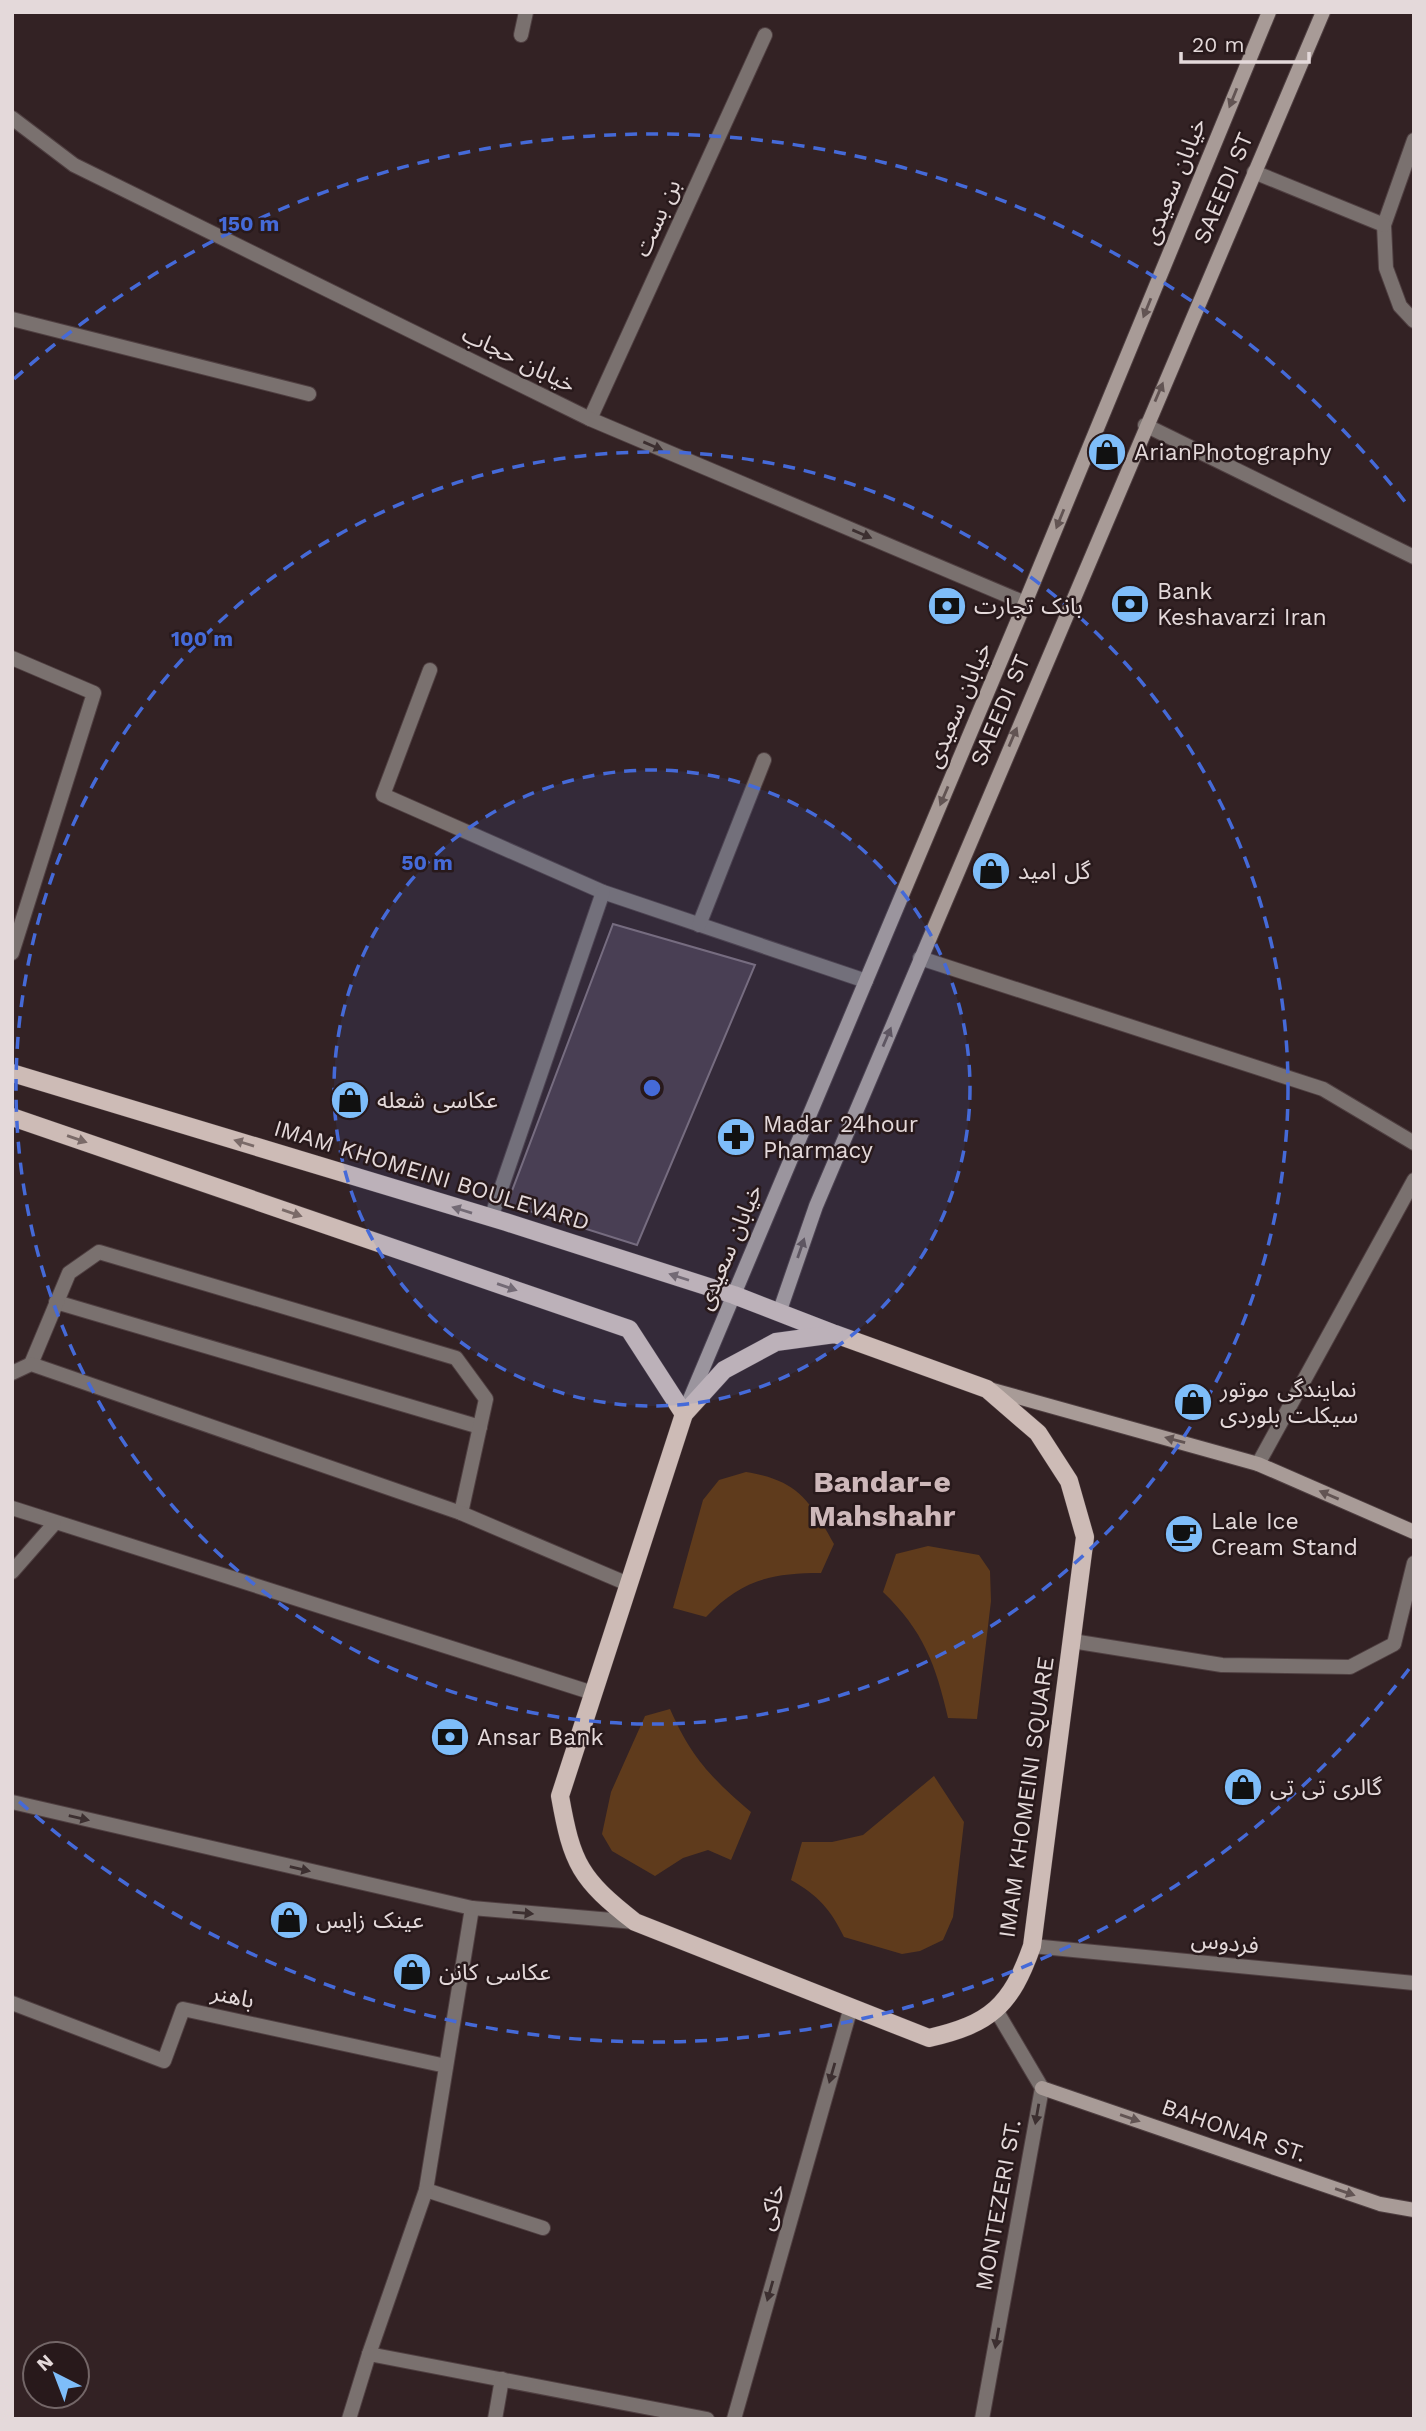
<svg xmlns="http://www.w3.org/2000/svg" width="1426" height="2431" font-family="'Work Sans','Noto Sans Arabic',sans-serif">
  <rect width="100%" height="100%" fill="#332224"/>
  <!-- green -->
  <g fill="#5f3b1c">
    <path d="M 746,1472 C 798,1480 810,1501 834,1544 L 821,1573 C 771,1573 741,1580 706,1617 L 673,1608 L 703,1500 L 719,1480 Z"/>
    <path d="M 928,1546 L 979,1555 L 990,1571 L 991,1601 L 977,1719 L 948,1718 C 936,1665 923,1630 883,1592 L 896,1554 Z"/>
    <path d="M 670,1709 C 691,1757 711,1778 751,1812 L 731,1860 L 708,1850 L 683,1858 L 655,1876 L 612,1851 L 602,1834 L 611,1792 L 645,1716 Z"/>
    <path d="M 934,1776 L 964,1822 L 953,1917 L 943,1940 L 920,1951 L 902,1954 L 844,1937 C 831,1910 818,1895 791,1880 L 802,1842 L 832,1842 L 863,1835 Z"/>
  </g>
  <!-- building -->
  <path fill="#4a3a42" stroke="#7e6d75" stroke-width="2" d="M 613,924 L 755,965 L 637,1245 L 507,1204 Z"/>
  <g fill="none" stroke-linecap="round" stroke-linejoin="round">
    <!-- service casing -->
    <g stroke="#4f3f41" stroke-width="16">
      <g id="service">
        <path d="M 590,419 L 765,35"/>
        <path d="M 56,1302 L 480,1427"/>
        <path d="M 31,1364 L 69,1273 L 99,1252 L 456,1358 L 486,1399 L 461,1513"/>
        <path d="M 12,1373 L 31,1364 L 461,1513 L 628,1584"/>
        <path d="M 12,1508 L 593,1693"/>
      </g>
    </g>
    <!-- pedestrian casing -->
    <g stroke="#4f3f41" stroke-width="16">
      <g id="pedestrian">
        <path d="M 920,958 L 1323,1089 L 1414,1143"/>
        <path d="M 1258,1464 L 1414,1180"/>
        <path d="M 1072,1641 L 1222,1665 L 1350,1667 L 1394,1644 L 1414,1563"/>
      </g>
    </g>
    <!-- minor casing -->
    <g stroke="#4f3f41" stroke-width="16">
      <g id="minor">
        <path d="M 521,35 L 526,12"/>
        <path d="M 1414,140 L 1384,225 L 1386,268 L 1400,306 L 1414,321"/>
        <path d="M 1254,172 L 1384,225"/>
        <path d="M 12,319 L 309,394"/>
        <path d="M 1145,425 L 1414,557"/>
        <path d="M 12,658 L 94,693 L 12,953"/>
        <path d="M 430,670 L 383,795 L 603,892 L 866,981"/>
        <path d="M 699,925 L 764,760"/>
        <path d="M 491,1218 L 603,892"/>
        <path d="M 12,1572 L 54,1524"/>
        <path d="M 1032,1946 L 1414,1983"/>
        <path d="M 12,2003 L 164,2061 L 183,2009 L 446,2066"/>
        <path d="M 426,2190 L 543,2228"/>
        <path d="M 369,2354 L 426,2190 L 472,1908"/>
        <path d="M 349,2419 L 369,2354 L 707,2419"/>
        <path d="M 495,2419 L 502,2379"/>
        <path d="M 734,2419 L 851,2007"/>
      </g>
    </g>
    <!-- tertiary casing -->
    <g stroke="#4f3f41" stroke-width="16">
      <g id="tertiary">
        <path d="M 12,118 L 74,165 L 590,419 L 1025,603"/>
        <path d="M 12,1802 L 472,1908 L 635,1922"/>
        <path d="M 982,2419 L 1042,2088 L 996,2010"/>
      </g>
    </g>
    <!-- secondary casing -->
    <g stroke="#4f3f41" stroke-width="16">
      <g id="secondary">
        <path d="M 779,1313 L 816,1206 L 1323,12"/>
        <path d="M 989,1389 L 1258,1464 L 1414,1532"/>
        <path d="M 687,1406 L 1025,603 L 1269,12"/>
        <path d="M 1042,2088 L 1380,2204 L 1414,2210"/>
      </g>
    </g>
    <!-- primary casing -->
    <g stroke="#4f3f41" stroke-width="19">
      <g id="primary">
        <path d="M 12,1073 L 506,1222 L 734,1295 L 832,1333"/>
        <path d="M 12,1117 L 629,1329 L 684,1414"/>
        <path d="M 835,1334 L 987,1389 L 1038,1433 L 1069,1481 L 1085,1537 L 1032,1946 C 1011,2006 990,2024 929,2038 L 635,1922 C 580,1879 572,1864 560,1796 L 684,1414 L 724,1370 L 776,1342 Z"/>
      </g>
    </g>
    <!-- service -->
    <use href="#service" stroke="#7a716f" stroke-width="14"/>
    <!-- pedestrian -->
    <use href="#pedestrian" stroke="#7a716f" stroke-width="14"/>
    <!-- minor -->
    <use href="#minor" stroke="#7a716f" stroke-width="14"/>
    <!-- tertiary -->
    <use href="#tertiary" stroke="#7a716f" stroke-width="14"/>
    <!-- secondary -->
    <use href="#secondary" stroke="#a89b97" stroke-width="14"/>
    <!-- primary -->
    <use href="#primary" stroke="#cdbbb6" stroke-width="18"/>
  </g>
  <!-- one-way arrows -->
  <defs><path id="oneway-solid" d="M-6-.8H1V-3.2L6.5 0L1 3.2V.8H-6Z" transform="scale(1.75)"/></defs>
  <g fill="#625453">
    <use href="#oneway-solid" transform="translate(1233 98) rotate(112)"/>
    <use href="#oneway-solid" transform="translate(1147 308) rotate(112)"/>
    <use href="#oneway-solid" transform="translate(1159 392) rotate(-67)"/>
    <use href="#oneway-solid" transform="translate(1060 519) rotate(112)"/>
    <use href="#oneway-solid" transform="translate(1013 737) rotate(-67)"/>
    <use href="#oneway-solid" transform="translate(944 796) rotate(113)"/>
    <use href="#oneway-solid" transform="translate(887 1037) rotate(-67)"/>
    <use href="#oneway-solid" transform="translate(801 1248) rotate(-71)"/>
    <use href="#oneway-solid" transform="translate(1175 1440) rotate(-165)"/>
    <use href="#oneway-solid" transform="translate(1329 1495) rotate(-157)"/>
    <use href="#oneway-solid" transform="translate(1130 2118) rotate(19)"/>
    <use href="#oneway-solid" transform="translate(1345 2192) rotate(19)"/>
  </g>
  <g fill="#3c2f30">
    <use href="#oneway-solid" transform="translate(653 446) rotate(23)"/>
    <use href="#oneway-solid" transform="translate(862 534) rotate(23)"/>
    <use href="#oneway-solid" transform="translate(79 1818) rotate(13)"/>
    <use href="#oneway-solid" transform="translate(300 1869) rotate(13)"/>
    <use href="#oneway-solid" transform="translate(523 1913) rotate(5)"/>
    <use href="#oneway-solid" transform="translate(832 2073) rotate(106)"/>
    <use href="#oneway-solid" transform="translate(1037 2114) rotate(100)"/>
    <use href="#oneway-solid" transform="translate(770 2291) rotate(106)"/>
    <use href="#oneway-solid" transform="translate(997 2338) rotate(100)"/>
  </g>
  <g fill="#7a6a68">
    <use href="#oneway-solid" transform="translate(77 1139) rotate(19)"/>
    <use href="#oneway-solid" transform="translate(244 1143) rotate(-163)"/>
    <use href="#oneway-solid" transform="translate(462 1210) rotate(-163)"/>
    <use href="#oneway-solid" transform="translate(292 1213) rotate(19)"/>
    <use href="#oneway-solid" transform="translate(679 1277) rotate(-162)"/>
    <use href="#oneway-solid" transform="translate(507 1287) rotate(19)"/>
  </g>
  <!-- distance rings -->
  <circle cx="652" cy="1088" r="318" fill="#456ad8" fill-opacity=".12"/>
  <g fill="none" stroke="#456ad8" stroke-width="3.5" stroke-dasharray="12 9">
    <circle cx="652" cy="1088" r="318"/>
    <circle cx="652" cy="1088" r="636"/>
    <path d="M1409 1669A954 954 0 0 1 14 1797M14 379A954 954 0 0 1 1409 507"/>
  </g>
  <!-- icons -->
  <defs>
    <g id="shop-disc" transform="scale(2.0125)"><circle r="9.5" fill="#7ebdf9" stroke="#28191b"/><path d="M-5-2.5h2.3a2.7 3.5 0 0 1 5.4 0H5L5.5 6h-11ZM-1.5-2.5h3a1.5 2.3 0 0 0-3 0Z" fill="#111"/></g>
    <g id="bank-disc" transform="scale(2.0125)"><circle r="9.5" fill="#7ebdf9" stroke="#28191b"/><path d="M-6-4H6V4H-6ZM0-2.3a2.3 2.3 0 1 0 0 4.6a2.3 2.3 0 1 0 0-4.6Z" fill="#111"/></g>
    <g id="pharmacy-disc" transform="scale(2.0125)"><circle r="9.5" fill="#7ebdf9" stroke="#28191b"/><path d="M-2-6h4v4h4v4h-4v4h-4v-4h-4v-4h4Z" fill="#111"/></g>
    <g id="cafe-disc" transform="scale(2.0125)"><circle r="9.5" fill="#7ebdf9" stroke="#28191b"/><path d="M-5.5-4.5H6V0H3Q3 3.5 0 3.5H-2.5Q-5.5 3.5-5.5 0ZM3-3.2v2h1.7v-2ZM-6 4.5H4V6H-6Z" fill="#111"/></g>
  </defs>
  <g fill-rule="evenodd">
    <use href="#shop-disc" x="1107" y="452"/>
    <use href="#bank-disc" x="1130" y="604"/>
    <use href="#bank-disc" x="947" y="606"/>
    <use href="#shop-disc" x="991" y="871"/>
    <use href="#shop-disc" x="350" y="1100"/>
    <use href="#pharmacy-disc" x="736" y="1137"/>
    <use href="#shop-disc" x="1193" y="1402"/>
    <use href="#cafe-disc" x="1184" y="1534"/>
    <use href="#bank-disc" x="450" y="1737"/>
    <use href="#shop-disc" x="1243" y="1787"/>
    <use href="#shop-disc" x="289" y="1920"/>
    <use href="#shop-disc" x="412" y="1972"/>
  </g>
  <g text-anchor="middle" stroke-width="5" stroke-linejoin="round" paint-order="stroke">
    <!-- street labels -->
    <g font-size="23" fill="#e4d9da" stroke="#28191b">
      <text transform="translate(1174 181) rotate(-68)" y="8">خیابان سعیدی</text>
      <text transform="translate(1223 188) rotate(-67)" y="8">SAEEDI ST</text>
      <text transform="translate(657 218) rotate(-66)" y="8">بن بست</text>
      <text transform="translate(519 359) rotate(26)" y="8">خیابان حجاب</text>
      <text transform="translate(958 705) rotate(-67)" y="8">خیابان سعیدی</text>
      <text transform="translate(1000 710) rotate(-67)" y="8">SAEEDI ST</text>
      <text transform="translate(432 1175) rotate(17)" y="8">IMAM KHOMEINI BOULEVARD</text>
      <text transform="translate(729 1247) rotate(-67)" y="8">خیابان سعیدی</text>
      <text transform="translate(1026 1797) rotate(-82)" y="8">IMAM KHOMEINI SQUARE</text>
      <text transform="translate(1225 1942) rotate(6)" y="8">فردوس</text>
      <text transform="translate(233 1996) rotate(12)" y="8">باهنر</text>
      <text transform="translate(1234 2130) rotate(19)" y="8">BAHONAR ST.</text>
      <text transform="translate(998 2205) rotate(-80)" y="8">MONTEZERI ST.</text>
      <text transform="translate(771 2207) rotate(-74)" y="8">خاکی</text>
    </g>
    <!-- poi labels -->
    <g font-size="23" fill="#e4d9da" stroke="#28191b" text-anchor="start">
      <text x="1134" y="460">ArianPhotography</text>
      <text x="1157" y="599">Bank<tspan x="1157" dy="26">Keshavarzi Iran</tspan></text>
      <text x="974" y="614">بانک تجارت</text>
      <text x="1018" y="879">گل امید</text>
      <text x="377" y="1108">عکاسی شعله</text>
      <text x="763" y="1132">Madar 24hour<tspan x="763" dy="26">Pharmacy</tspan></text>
      <text x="1220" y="1397">نمایندگی موتور<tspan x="1220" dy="26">سیکلت بلوردی</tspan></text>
      <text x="1211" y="1529">Lale Ice<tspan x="1211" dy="26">Cream Stand</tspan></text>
      <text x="477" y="1745">Ansar Bank</text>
      <text x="1270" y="1795">گالری تی تی</text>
      <text x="316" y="1928">عینک زایس</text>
      <text x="439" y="1980">عکاسی کانن</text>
    </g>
    <!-- district labels -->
    <g font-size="30" font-weight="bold" fill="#ceb8ba" stroke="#28191b">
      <text x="882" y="1492">Bandar-e<tspan x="882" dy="34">Mahshahr</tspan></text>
    </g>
  </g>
  <circle cx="652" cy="1088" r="10" fill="#456ad8" stroke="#28191b" stroke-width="3.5"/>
  <g font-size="21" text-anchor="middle" font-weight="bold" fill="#456ad8" stroke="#28191b" stroke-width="5" stroke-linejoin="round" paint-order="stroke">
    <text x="249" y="231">150 m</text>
    <text x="202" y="646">100 m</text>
    <text x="427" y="870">50 m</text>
  </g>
  <!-- border -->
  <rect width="1426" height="2431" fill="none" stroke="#e4d9da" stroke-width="28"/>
  <!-- north arrow -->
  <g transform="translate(56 2375) rotate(318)"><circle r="33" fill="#28191b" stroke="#736667" stroke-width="2"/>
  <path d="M0-5L12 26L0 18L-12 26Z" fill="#7ebdf9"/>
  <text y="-10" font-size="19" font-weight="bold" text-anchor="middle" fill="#e4d9da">N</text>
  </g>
  <!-- scale -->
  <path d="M1181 52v10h128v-10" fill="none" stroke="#e4d9da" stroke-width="3.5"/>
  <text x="1192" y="52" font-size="21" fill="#e4d9da" stroke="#28191b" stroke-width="5" paint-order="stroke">20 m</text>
</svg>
